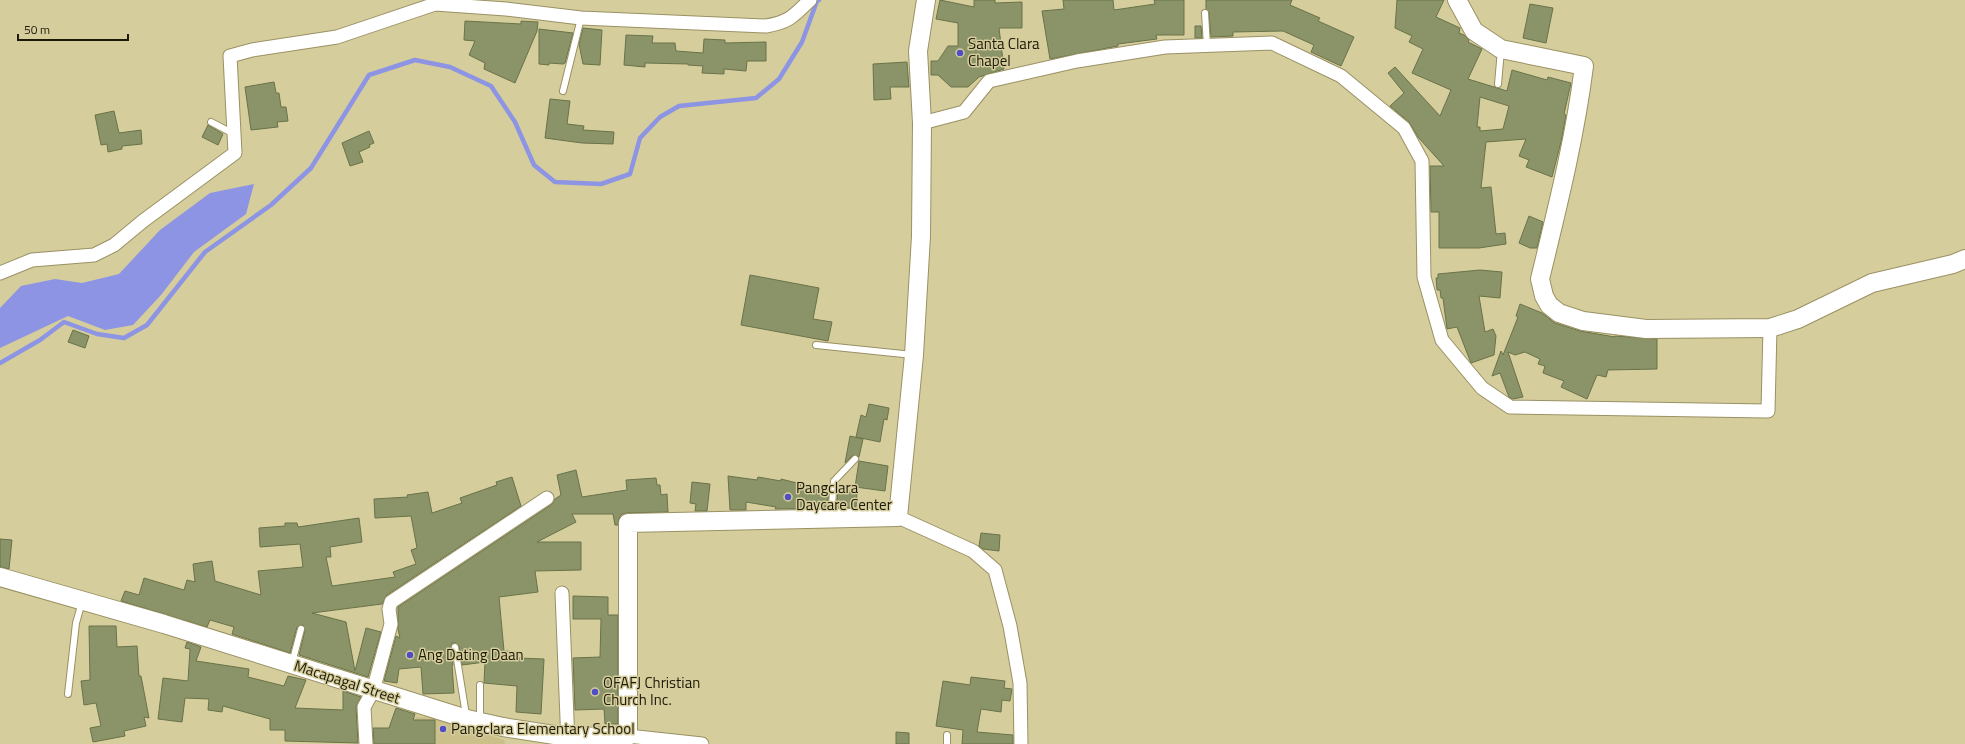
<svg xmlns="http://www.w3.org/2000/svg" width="1965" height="744" font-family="'Titillium Web',sans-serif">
  <rect width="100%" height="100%" fill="#d6cd9d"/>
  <!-- built -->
  <path fill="#cbc08a" d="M 415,717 L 436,717 L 504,740 L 505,744 L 416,744 Z"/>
  <!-- water -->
  <path fill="#8c94e3" d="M 254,184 L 246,214 L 194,252 L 161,295 L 133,325 L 105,330 L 68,316 L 0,348 L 0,308 L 21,286 L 55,279 L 82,283 L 119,274 L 160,230 L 210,193 Z"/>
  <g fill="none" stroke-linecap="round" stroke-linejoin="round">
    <!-- stream -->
    <path stroke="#8c94e3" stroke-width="4.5" d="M 0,363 L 40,340 L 64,322 L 97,334 L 124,338 L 147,325 L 205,252 L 271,205 L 311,168 L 369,75 L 415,60 L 450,67 L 491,86 L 515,122 L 534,165 L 555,182 L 601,184 L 630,174 L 640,138 L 660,117 L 679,106 L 756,98 L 779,79 L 802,42 L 817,1 L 819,0"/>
  </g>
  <!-- building -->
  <g fill="#8a9468" stroke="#697348" fill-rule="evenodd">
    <path d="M 940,0 L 974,7 L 974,0 L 995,0 L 995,3 L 1022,2 L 1022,28 L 999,28 L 1004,69 L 979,77 L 968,87 L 951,87 L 938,75 L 931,75 L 931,61 L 938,61 L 948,46 L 958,46 L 958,23 L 936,19 Z"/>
    <path d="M 1063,0 L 1113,0 L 1114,10 L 1155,4 L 1154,0 L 1184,0 L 1184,35 L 1156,35 L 1157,39 L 1118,44 L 1118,46 L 1050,59 L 1042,11 L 1064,9 Z"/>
    <path d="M 1206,0 L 1292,0 L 1290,5 L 1320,18 L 1318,21 L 1354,37 L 1341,66 L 1311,52 L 1314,45 L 1283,31 L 1233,32 L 1233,36 L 1211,37 L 1209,13 L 1206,9 Z"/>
    <path d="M 1397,0 L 1444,0 L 1436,17 L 1460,28 L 1459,33 L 1464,35 L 1469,40 L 1468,42 L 1482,49 L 1468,79 L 1507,91 L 1512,70 L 1547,80 L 1548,77 L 1571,83 L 1564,114 L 1566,115 L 1561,142 L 1552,177 L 1526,167 L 1529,160 L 1519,156 L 1526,139 L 1486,142 L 1481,188 L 1491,187 L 1496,234 L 1505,233 L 1506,244 L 1479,248 L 1439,248 L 1439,212 L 1431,212 L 1430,166 L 1444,166 L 1418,137 L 1409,122 L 1390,106 L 1404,93 L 1388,73 L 1395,67 L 1440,116 L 1451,90 L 1412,73 L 1423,49 L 1409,42 L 1412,36 L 1395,28 ZM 1480,97 L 1509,106 L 1503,129 L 1480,131 L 1480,127 L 1477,127 Z"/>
    <path d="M 1530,4 L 1553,8 L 1546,43 L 1523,38 Z"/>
    <path d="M 465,21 L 521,24 L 521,21 L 538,22 L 537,31 L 515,83 L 484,69 L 485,63 L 469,55 L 475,41 L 464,40 Z"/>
    <path d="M 1195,26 L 1201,26 L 1202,38 L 1195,38 Z"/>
    <path d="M 583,28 L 602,30 L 600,65 L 583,64 L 579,44 Z"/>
    <path d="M 539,29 L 573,33 L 565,63 L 563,64 L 549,63 L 549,65 L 539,64 Z"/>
    <path d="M 626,35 L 653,36 L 652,43 L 675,43 L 676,51 L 703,53 L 704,39 L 725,40 L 725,43 L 766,42 L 766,61 L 747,61 L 746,71 L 724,69 L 724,74 L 702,73 L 703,66 L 688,65 L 688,64 L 645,63 L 645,67 L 624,65 Z"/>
    <path d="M 907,62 L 909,87 L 890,87 L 891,99 L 874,100 L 873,64 Z"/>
    <path d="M 274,82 L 276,93 L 279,93 L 281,107 L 286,107 L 288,121 L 277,122 L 278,127 L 251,130 L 245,87 Z"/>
    <path d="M 550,99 L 570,101 L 567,124 L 584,126 L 583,130 L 614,132 L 613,144 L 582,143 L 545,138 Z"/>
    <path d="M 114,111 L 119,133 L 141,130 L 142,144 L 122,146 L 122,149 L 108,152 L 107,144 L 101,145 L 95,115 Z"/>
    <path d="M 208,125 L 223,134 L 218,145 L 202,137 Z"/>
    <path d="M 369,131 L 374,143 L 369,145 L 370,147 L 359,152 L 363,162 L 350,166 L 342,143 Z"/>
    <path d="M 1529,216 L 1543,222 L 1537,248 L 1530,248 L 1519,243 Z"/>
    <path d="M 1480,270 L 1502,272 L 1500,298 L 1479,296 L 1485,332 L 1493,329 L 1496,336 L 1494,355 L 1471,363 L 1457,327 L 1447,329 L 1443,298 L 1441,298 L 1440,290 L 1437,290 L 1436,278 L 1438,278 L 1438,274 Z"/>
    <path d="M 750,275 L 819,288 L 813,319 L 832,322 L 828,341 L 741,325 Z"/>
    <path d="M 1520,304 L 1542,313 L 1555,323 L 1580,331 L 1615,337 L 1615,336 L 1657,339 L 1657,369 L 1608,370 L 1606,377 L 1597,375 L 1587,399 L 1561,387 L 1564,381 L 1543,373 L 1545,366 L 1538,364 L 1540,359 L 1525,352 L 1515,355 L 1508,352 L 1523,397 L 1513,399 L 1509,397 L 1500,373 L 1492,376 L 1501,351 L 1503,355 L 1518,317 L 1516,316 Z"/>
    <path d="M 73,330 L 89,336 L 85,348 L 68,342 Z"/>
    <path d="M 869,404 L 889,408 L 887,420 L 884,419 L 880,442 L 856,437 L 861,415 L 866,417 Z"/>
    <path d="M 850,436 L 863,439 L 859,457 L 853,455 L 845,463 Z"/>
    <path d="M 859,461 L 888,466 L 885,491 L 855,487 Z"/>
    <path d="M 576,470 L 582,497 L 627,490 L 626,480 L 656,478 L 657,485 L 660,485 L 661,495 L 667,494 L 668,512 L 627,513 L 622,514 L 619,518 L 618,525 L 615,525 L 613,514 L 572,514 L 576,522 L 537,542 L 581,542 L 581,570 L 535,571 L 538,592 L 499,597 L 504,651 L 519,652 L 518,658 L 544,659 L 541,714 L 516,712 L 517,686 L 484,683 L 485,662 L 462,665 L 459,646 L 456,643 L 452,643 L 451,647 L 453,665 L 452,666 L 454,693 L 423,694 L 421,667 L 399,669 L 397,683 L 384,681 L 396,636 L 400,638 L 398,629 L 398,607 L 551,505 L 555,499 L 561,495 L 557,475 Z"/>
    <path d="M 728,476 L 757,480 L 758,477 L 781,481 L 781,479 L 801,484 L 800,488 L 829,491 L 827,508 L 775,509 L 776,507 L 746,502 L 746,510 L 730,510 Z"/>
    <path d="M 512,477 L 521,506 L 387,595 L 382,604 L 312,613 L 346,622 L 355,671 L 366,628 L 381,632 L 368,677 L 299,655 L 305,630 L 303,625 L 297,627 L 290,653 L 232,634 L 234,627 L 210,620 L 207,627 L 121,601 L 125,591 L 139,595 L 144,578 L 184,590 L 187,580 L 195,582 L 193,564 L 212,561 L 215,581 L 261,595 L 258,571 L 303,567 L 300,544 L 260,547 L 259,528 L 285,526 L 285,523 L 297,523 L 298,527 L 359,518 L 362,542 L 330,547 L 331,557 L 326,557 L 332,586 L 395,577 L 393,572 L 416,564 L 411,550 L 417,548 L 411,516 L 375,518 L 374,499 L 408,497 L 407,495 L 428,492 L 432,513 L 462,503 L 460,498 L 497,485 L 496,482 Z"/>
    <path d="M 692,482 L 710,484 L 707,511 L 695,511 L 696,504 L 690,503 Z"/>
    <path d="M 838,491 L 857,493 L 856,507 L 836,508 Z"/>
    <path d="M 981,533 L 1000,535 L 999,551 L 983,549 L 979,546 Z"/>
    <path d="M 0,539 L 12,540 L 9,569 L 0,567 Z"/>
    <path d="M 573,596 L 608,597 L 608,615 L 618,615 L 618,724 L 605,724 L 604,709 L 575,710 L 573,658 L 600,657 L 601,619 L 573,619 Z"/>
    <path d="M 89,626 L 116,626 L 117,647 L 137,646 L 139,676 L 141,676 L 149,718 L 144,717 L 146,726 L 124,731 L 125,736 L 93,742 L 90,728 L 101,726 L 96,703 L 84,705 L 81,681 L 90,680 Z"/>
    <path d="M 187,642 L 201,647 L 196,661 L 249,669 L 248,677 L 284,686 L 288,676 L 306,680 L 295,708 L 343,710 L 343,691 L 361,697 L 356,707 L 358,743 L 285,741 L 285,730 L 270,730 L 270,719 L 223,706 L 222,712 L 208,710 L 209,699 L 185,698 L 182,722 L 158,719 L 163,678 L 188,681 L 190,649 L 185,648 Z"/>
    <path d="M 971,677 L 1005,681 L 1004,688 L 1012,689 L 1010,701 L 1002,700 L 1001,712 L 981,709 L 977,732 L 1013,735 L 1013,744 L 962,744 L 963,730 L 936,726 L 943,681 L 970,685 Z"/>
    <path d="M 396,708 L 415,714 L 413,720 L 435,720 L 435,744 L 374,744 L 373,728 L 389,728 Z"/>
    <path d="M 896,732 L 909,733 L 909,744 L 896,744 Z"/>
  </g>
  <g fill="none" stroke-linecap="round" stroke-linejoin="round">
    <!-- lane casing -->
    <g stroke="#9a9164" stroke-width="8">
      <g id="lane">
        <path d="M 1205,13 L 1207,46"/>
        <path d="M 1498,84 L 1501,50"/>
        <path d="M 563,91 L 581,18"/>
        <path d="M 211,122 L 234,134"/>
        <path d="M 816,345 L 913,355"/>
        <path d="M 831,516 L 834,481 L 855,459"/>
        <path d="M 455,647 L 466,715"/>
        <path d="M 292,663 L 301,629"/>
        <path d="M 68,694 L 76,623 L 82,602"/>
        <path d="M 480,720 L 480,685"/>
        <path d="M 947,744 L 947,735"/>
      </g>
    </g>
    <!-- street casing -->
    <g stroke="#9a9164" stroke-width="15">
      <g id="street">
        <path d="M 922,123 L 964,112 L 989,81 L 1077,61 L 1165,47 L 1272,43 L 1341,76 L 1404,128 L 1422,161 L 1424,277 L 1442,340 L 1482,388 L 1510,407 L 1768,411 L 1770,328"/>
        <path d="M 0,273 L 32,260 L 94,255 L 114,245 L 143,221 L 235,153 L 230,56 L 252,50 L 337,37 L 435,4 L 506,9 L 581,18 L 766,26 C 790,22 793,16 810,0"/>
        <path d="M 898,517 L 973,551 L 995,570 L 1010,626 L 1020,683 L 1021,744"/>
        <path d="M 562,593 L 568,744"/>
        <path d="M 628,736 L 702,744"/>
        <path d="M 366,744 L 364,707 L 373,691 L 391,624 L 389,609 L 391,602 L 547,498"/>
      </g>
    </g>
    <!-- secondary casing -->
    <g stroke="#9a9164" stroke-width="20">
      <g id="secondary">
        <path d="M 1457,0 L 1474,31 L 1501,49 L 1584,66 C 1575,138 1557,209 1540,279 L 1544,296 L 1549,305 L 1559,313 L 1583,321 L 1646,329 L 1770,328 L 1798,319 L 1872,283 L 1953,264 L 1965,259"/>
        <path d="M 0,577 L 164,624 L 467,719 L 503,727 L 567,737 L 628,736 L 628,523 L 898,517 L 914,355 L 921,236 L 922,123 L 918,51 L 926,0"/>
      </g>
    </g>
    <!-- lane -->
    <use href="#lane" stroke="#fff" stroke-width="6"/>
    <!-- street -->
    <use href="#street" stroke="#fff" stroke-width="13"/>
    <!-- secondary -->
    <use href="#secondary" stroke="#fff" stroke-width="18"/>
  </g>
  <!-- markers -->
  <g fill="#504ec4" stroke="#d6cd9d" stroke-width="1.5">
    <circle cx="960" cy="53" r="4"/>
    <circle cx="788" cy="497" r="4"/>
    <circle cx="410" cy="655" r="4"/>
    <circle cx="595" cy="692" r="4"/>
    <circle cx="443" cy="729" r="4"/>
  </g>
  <g text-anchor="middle" stroke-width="3" stroke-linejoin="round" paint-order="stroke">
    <!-- poi labels -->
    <g font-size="15" fill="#1d1907" stroke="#d6cd9d" text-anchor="start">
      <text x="968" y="49">Santa Clara<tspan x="968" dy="17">Chapel</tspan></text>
      <text x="796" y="493">Pangclara<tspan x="796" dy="17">Daycare Center</tspan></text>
      <text x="418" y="660">Ang Dating Daan</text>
      <text x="603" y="688">OFAFJ Christian<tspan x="603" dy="17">Church Inc.</tspan></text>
      <text x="451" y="734">Pangclara Elementary School</text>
    </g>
    <!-- street labels -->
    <g font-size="15" fill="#1d1907" stroke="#d6cd9d">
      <text transform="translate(347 682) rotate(18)" y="5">Macapagal Street</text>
    </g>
  </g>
  <!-- scale -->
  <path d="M18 34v6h110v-6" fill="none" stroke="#1d1907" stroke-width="2"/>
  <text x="24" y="34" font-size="12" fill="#1d1907" stroke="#d6cd9d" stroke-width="3" paint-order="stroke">50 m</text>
</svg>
